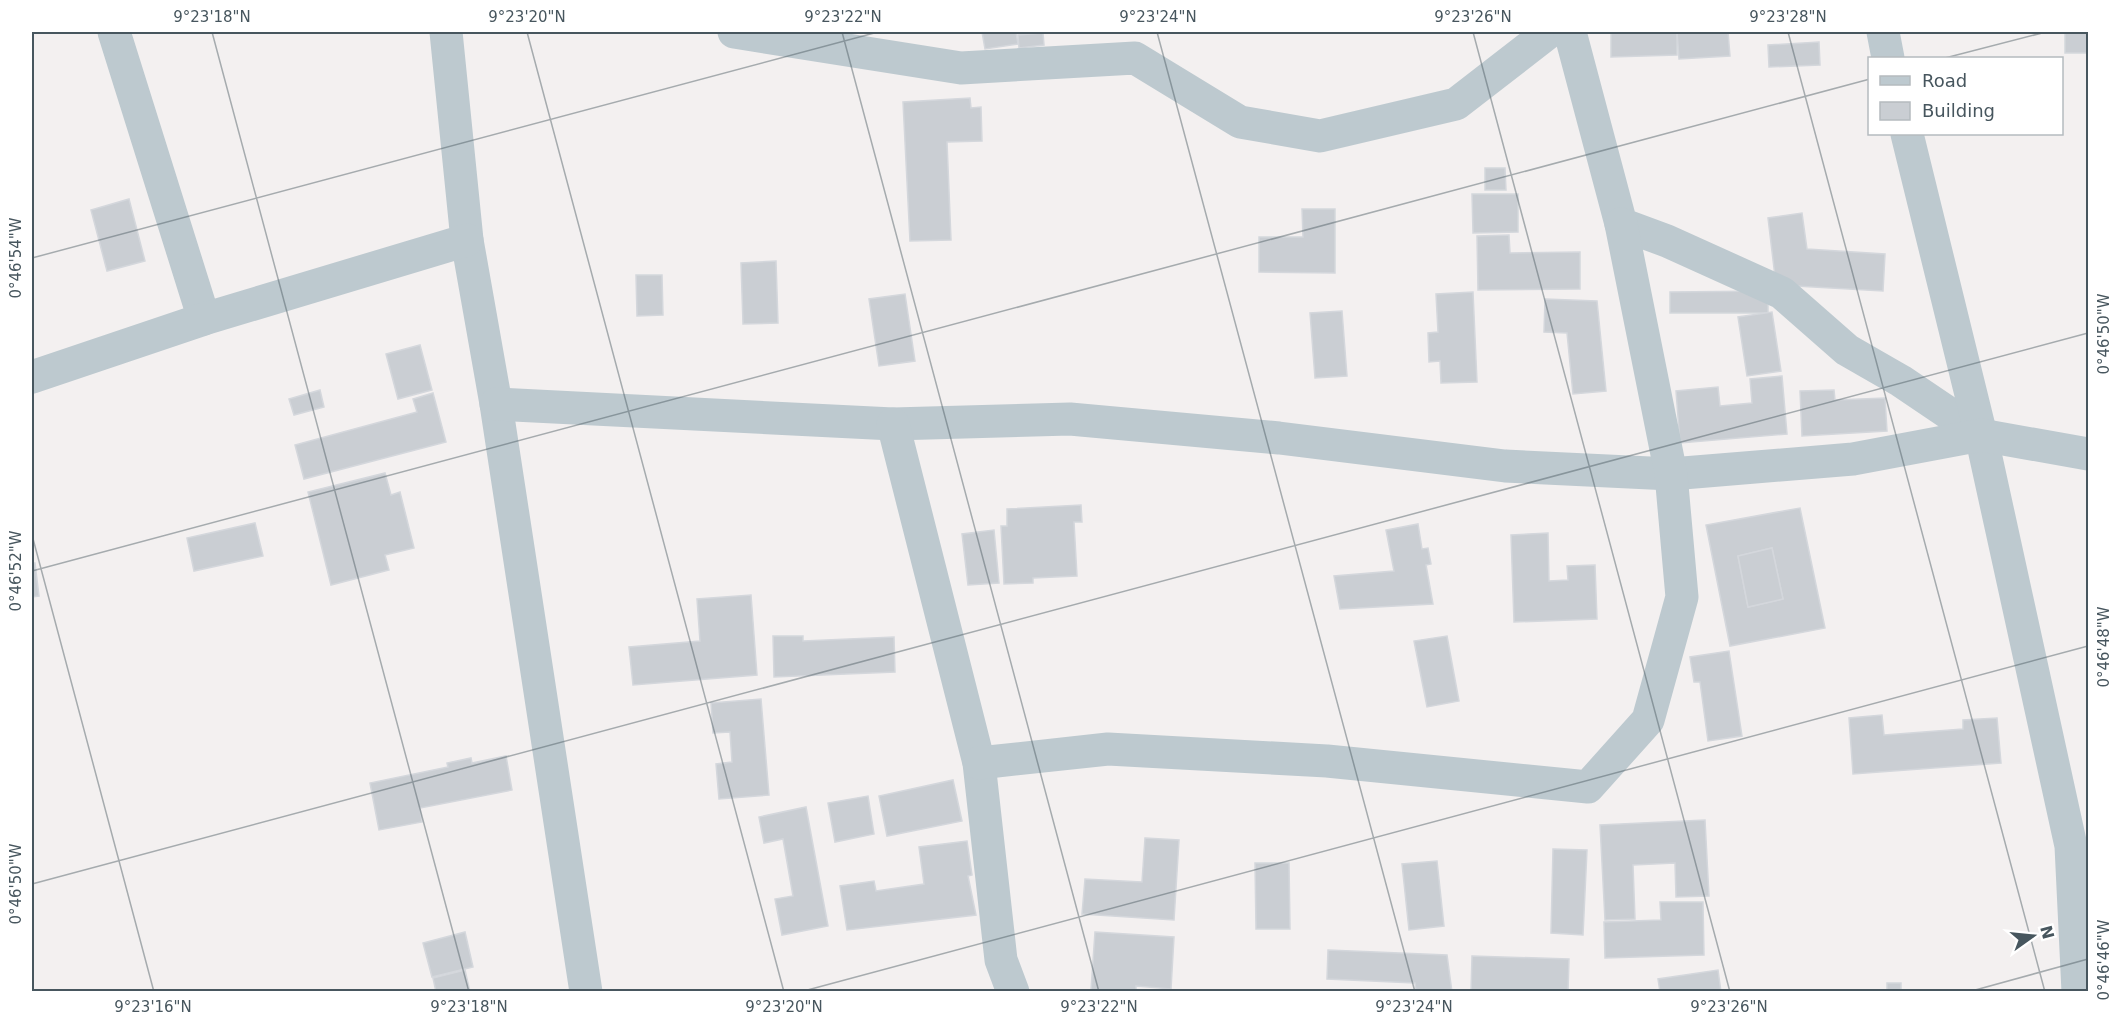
<svg xmlns="http://www.w3.org/2000/svg" width="2120" height="1023" font-family="'DejaVu Sans',sans-serif">
  <rect width="100%" height="100%" fill="#f3f0f0"/>
  <!-- building -->
  <g fill="#caced3" stroke="#d4d7dc" stroke-width="1.5" fill-rule="evenodd">
    <path d="M 982,32 L 1016,32 L 1018,44 L 985,49 Z"/>
    <path d="M 1611,32 L 1677,32 L 1677,55 L 1611,57 Z"/>
    <path d="M 1677,32 L 1728,32 L 1730,56 L 1679,59 Z"/>
    <rect x="2065" y="32" width="23" height="21"/>
    <path d="M 1043,33 L 1044,45 L 1019,48 L 1018,35 Z"/>
    <path d="M 1819,42 L 1820,65 L 1769,67 L 1768,45 Z"/>
    <path d="M 970,98 L 971,108 L 981,107 L 982,141 L 947,142 L 951,240 L 910,241 L 903,102 Z"/>
    <path d="M 1485,168 L 1505,168 L 1506,190 L 1485,190 Z"/>
    <path d="M 1472,194 L 1518,194 L 1518,232 L 1473,233 Z"/>
    <path d="M 129,199 L 145,261 L 107,271 L 91,210 Z"/>
    <path d="M 1302,209 L 1335,209 L 1335,273 L 1259,272 L 1259,237 L 1303,237 Z"/>
    <path d="M 1802,213 L 1807,249 L 1885,254 L 1883,291 L 1776,285 L 1768,218 Z"/>
    <path d="M 1509,235 L 1510,253 L 1580,252 L 1580,289 L 1478,290 L 1477,236 Z"/>
    <path d="M 776,261 L 778,323 L 743,324 L 741,263 Z"/>
    <path d="M 636,275 L 662,275 L 663,315 L 637,316 Z"/>
    <path d="M 1768,291 L 1768,313 L 1670,313 L 1670,292 Z"/>
    <path d="M 1473,292 L 1477,382 L 1441,383 L 1440,361 L 1429,362 L 1428,333 L 1438,332 L 1436,294 Z"/>
    <path d="M 905,294 L 915,361 L 879,366 L 869,299 Z"/>
    <path d="M 1545,299 L 1597,301 L 1606,391 L 1573,394 L 1567,333 L 1544,332 Z"/>
    <path d="M 1342,311 L 1347,376 L 1315,378 L 1310,313 Z"/>
    <path d="M 1772,312 L 1781,371 L 1747,376 L 1738,317 Z"/>
    <path d="M 420,345 L 432,390 L 398,399 L 386,354 Z"/>
    <path d="M 1782,376 L 1787,434 L 1680,443 L 1676,391 L 1718,387 L 1720,406 L 1752,403 L 1750,379 Z"/>
    <path d="M 320,390 L 324,407 L 294,415 L 289,399 Z"/>
    <path d="M 1834,390 L 1835,400 L 1885,398 L 1887,431 L 1802,436 L 1800,391 Z"/>
    <path d="M 433,393 L 446,442 L 304,479 L 295,445 L 417,412 L 413,399 Z"/>
    <path d="M 385,473 L 391,495 L 400,492 L 414,548 L 385,555 L 389,570 L 331,585 L 308,492 Z"/>
    <path d="M 1081,505 L 1082,522 L 1074,522 L 1077,576 L 1033,578 L 1033,583 L 1004,584 L 1001,526 L 1007,526 L 1007,509 Z"/>
    <path d="M 1800,508 L 1825,628 L 1730,646 L 1706,525 ZM 1772,548 L 1783,599 L 1748,607 L 1738,556 Z"/>
    <path d="M 255,523 L 263,556 L 194,571 L 187,538 Z"/>
    <path d="M 1418,524 L 1422,549 L 1428,548 L 1431,564 L 1426,565 L 1433,604 L 1340,609 L 1334,576 L 1394,571 L 1386,530 Z"/>
    <path d="M 994,530 L 999,583 L 968,585 L 962,534 Z"/>
    <path d="M 1548,533 L 1549,581 L 1568,580 L 1567,566 L 1595,565 L 1597,619 L 1514,622 L 1511,535 Z"/>
    <path d="M 1772,548 L 1783,599 L 1748,607 L 1738,556 Z"/>
    <path d="M 32,563 L 35,563 L 39,596 L 32,597 Z"/>
    <path d="M 751,595 L 757,675 L 633,685 L 629,647 L 700,641 L 697,599 Z"/>
    <path d="M 773,636 L 803,636 L 803,641 L 894,637 L 895,672 L 774,677 Z"/>
    <path d="M 1447,636 L 1459,701 L 1427,707 L 1414,641 Z"/>
    <path d="M 1729,651 L 1742,736 L 1708,741 L 1700,682 L 1694,682 L 1690,657 Z"/>
    <path d="M 761,699 L 769,795 L 719,799 L 716,764 L 732,762 L 730,732 L 713,733 L 711,703 Z"/>
    <path d="M 1882,715 L 1884,735 L 1963,729 L 1963,720 L 1997,718 L 2001,763 L 1853,774 L 1849,718 Z"/>
    <path d="M 506,756 L 512,790 L 420,808 L 422,822 L 379,830 L 370,783 L 448,767 L 447,763 L 471,758 L 472,763 Z"/>
    <path d="M 953,780 L 962,821 L 887,836 L 879,796 Z"/>
    <path d="M 868,796 L 874,834 L 835,842 L 828,803 Z"/>
    <path d="M 806,807 L 828,926 L 782,935 L 775,899 L 793,896 L 783,839 L 764,843 L 759,817 Z"/>
    <path d="M 1705,820 L 1709,896 L 1676,897 L 1675,863 L 1633,865 L 1635,919 L 1605,920 L 1600,825 Z"/>
    <path d="M 1145,838 L 1179,840 L 1174,920 L 1082,914 L 1085,879 L 1142,882 Z"/>
    <path d="M 967,841 L 972,875 L 968,876 L 976,915 L 847,930 L 840,886 L 874,881 L 876,891 L 924,884 L 919,847 Z"/>
    <path d="M 1553,849 L 1587,850 L 1583,935 L 1551,933 Z"/>
    <path d="M 1437,861 L 1444,926 L 1409,930 L 1402,864 Z"/>
    <path d="M 1255,863 L 1289,863 L 1290,929 L 1256,929 Z"/>
    <path d="M 1660,902 L 1703,902 L 1704,955 L 1605,958 L 1604,922 L 1661,920 Z"/>
    <path d="M 465,932 L 473,967 L 432,977 L 423,943 Z"/>
    <path d="M 1095,932 L 1174,937 L 1171,989 L 1136,986 L 1136,992 L 1091,990 Z"/>
    <path d="M 1328,950 L 1447,955 L 1452,992 L 1416,992 L 1415,983 L 1327,979 Z"/>
    <path d="M 1472,956 L 1569,959 L 1568,992 L 1471,992 Z"/>
    <path d="M 465,970 L 470,992 L 436,992 L 433,978 Z"/>
    <path d="M 1718,970 L 1721,992 L 1660,992 L 1658,979 Z"/>
    <rect x="1887" y="983" width="14" height="9"/>
  </g>
  <g fill="none" stroke-linecap="round" stroke-linejoin="round">
    <!-- minor -->
    <g stroke="#bdc9cf" stroke-width="33">
      <path d="M 114,32 L 204,319"/>
      <path d="M 446,32 L 467,240 L 496,404 L 586,992"/>
      <path d="M 734,32 L 961,68 L 1135,58 L 1240,122 L 1320,136 L 1456,104 L 1549,32"/>
      <path d="M 1570,32 L 1621,224 L 1667,241 L 1782,293 L 1847,350 L 1901,381 L 1981,435"/>
      <path d="M 1883,32 L 1888,58"/>
      <path d="M 1907,134 L 1981,435 L 2071,846 L 2078,992"/>
      <path d="M 32,377 L 204,319 L 467,240"/>
      <path d="M 496,404 L 893,424 L 1070,419 L 1279,438 L 1505,466 L 1671,474 L 1853,459 L 1981,435 L 2088,454"/>
      <path d="M 893,424 L 979,763 L 1001,960 L 1013,992"/>
      <path d="M 979,763 L 1108,749 L 1327,761 L 1588,787 L 1648,720 L 1682,597 L 1671,474 L 1621,224"/>
    </g>
  </g>
  <!-- ticks -->
  <path fill="none" stroke="#47565e" stroke-width="1.5" stroke-opacity="0.45" d="M 212,32 L 469,992M 527,32 L 784,992M 842,32 L 1099,992M 1157,32 L 1415,992M 1473,32 L 1730,992M 1788,32 L 2045,992M 1945,58 L 2046,32M 32,258 L 878,32M 32,535 L 154,992M 32,571 L 1870,79M 32,884 L 2088,333M 800,992 L 2088,646M 1968,992 L 2088,959"/>
  <!-- border -->
  <rect width="2120" height="1023" fill="none" stroke="#ffffff" stroke-width="66"/>
  <!-- legend -->
  <rect x="1868" y="57" width="195" height="78" fill="#ffffff" stroke="#b5bbbf" stroke-width="1.5"/>
  <rect x="1880" y="76" width="30" height="9" fill="#bdc9cf" stroke="#b5bbbf" stroke-width="1.5"/>
  <text x="1922" y="87" font-size="18" fill="#47565e">Road</text>
  <rect x="1880" y="102" width="30" height="18" fill="#caced3" stroke="#b5bbbf" stroke-width="1.5"/>
  <text x="1922" y="117" font-size="18" fill="#47565e">Building</text>
  <!-- north arrow -->
  <g transform="translate(2033 936) rotate(75)" stroke="#ffffff" stroke-width="4.5" paint-order="stroke">
  <path d="M0-4.5L10 22L0 15L-10 22Z" fill="#47565e"/>
  <text y="-9" font-size="16" font-weight="bold" text-anchor="middle" fill="#47565e">N</text>
  </g>
  <rect x="33" y="33" width="2054" height="957" fill="none" stroke="#47565e" stroke-width="2"/>
  <g font-size="15" text-anchor="middle" fill="#47565e">
    <text x="212" y="22">9°23'18"N</text>
    <text x="527" y="22">9°23'20"N</text>
    <text x="843" y="22">9°23'22"N</text>
    <text x="1158" y="22">9°23'24"N</text>
    <text x="1473" y="22">9°23'26"N</text>
    <text x="1788" y="22">9°23'28"N</text>
    <text transform="translate(16 258) rotate(-90)" y="5">0°46'54"W</text>
    <text transform="translate(2104 334) rotate(-90)" y="5">0°46'50"W</text>
    <text transform="translate(16 571) rotate(-90)" y="5">0°46'52"W</text>
    <text transform="translate(2104 647) rotate(-90)" y="5">0°46'48"W</text>
    <text transform="translate(16 884) rotate(-90)" y="5">0°46'50"W</text>
    <text transform="translate(2104 960) rotate(-90)" y="5">0°46'46"W</text>
    <text x="153" y="1012">9°23'16"N</text>
    <text x="469" y="1012">9°23'18"N</text>
    <text x="784" y="1012">9°23'20"N</text>
    <text x="1099" y="1012">9°23'22"N</text>
    <text x="1414" y="1012">9°23'24"N</text>
    <text x="1729" y="1012">9°23'26"N</text>
  </g>
</svg>
